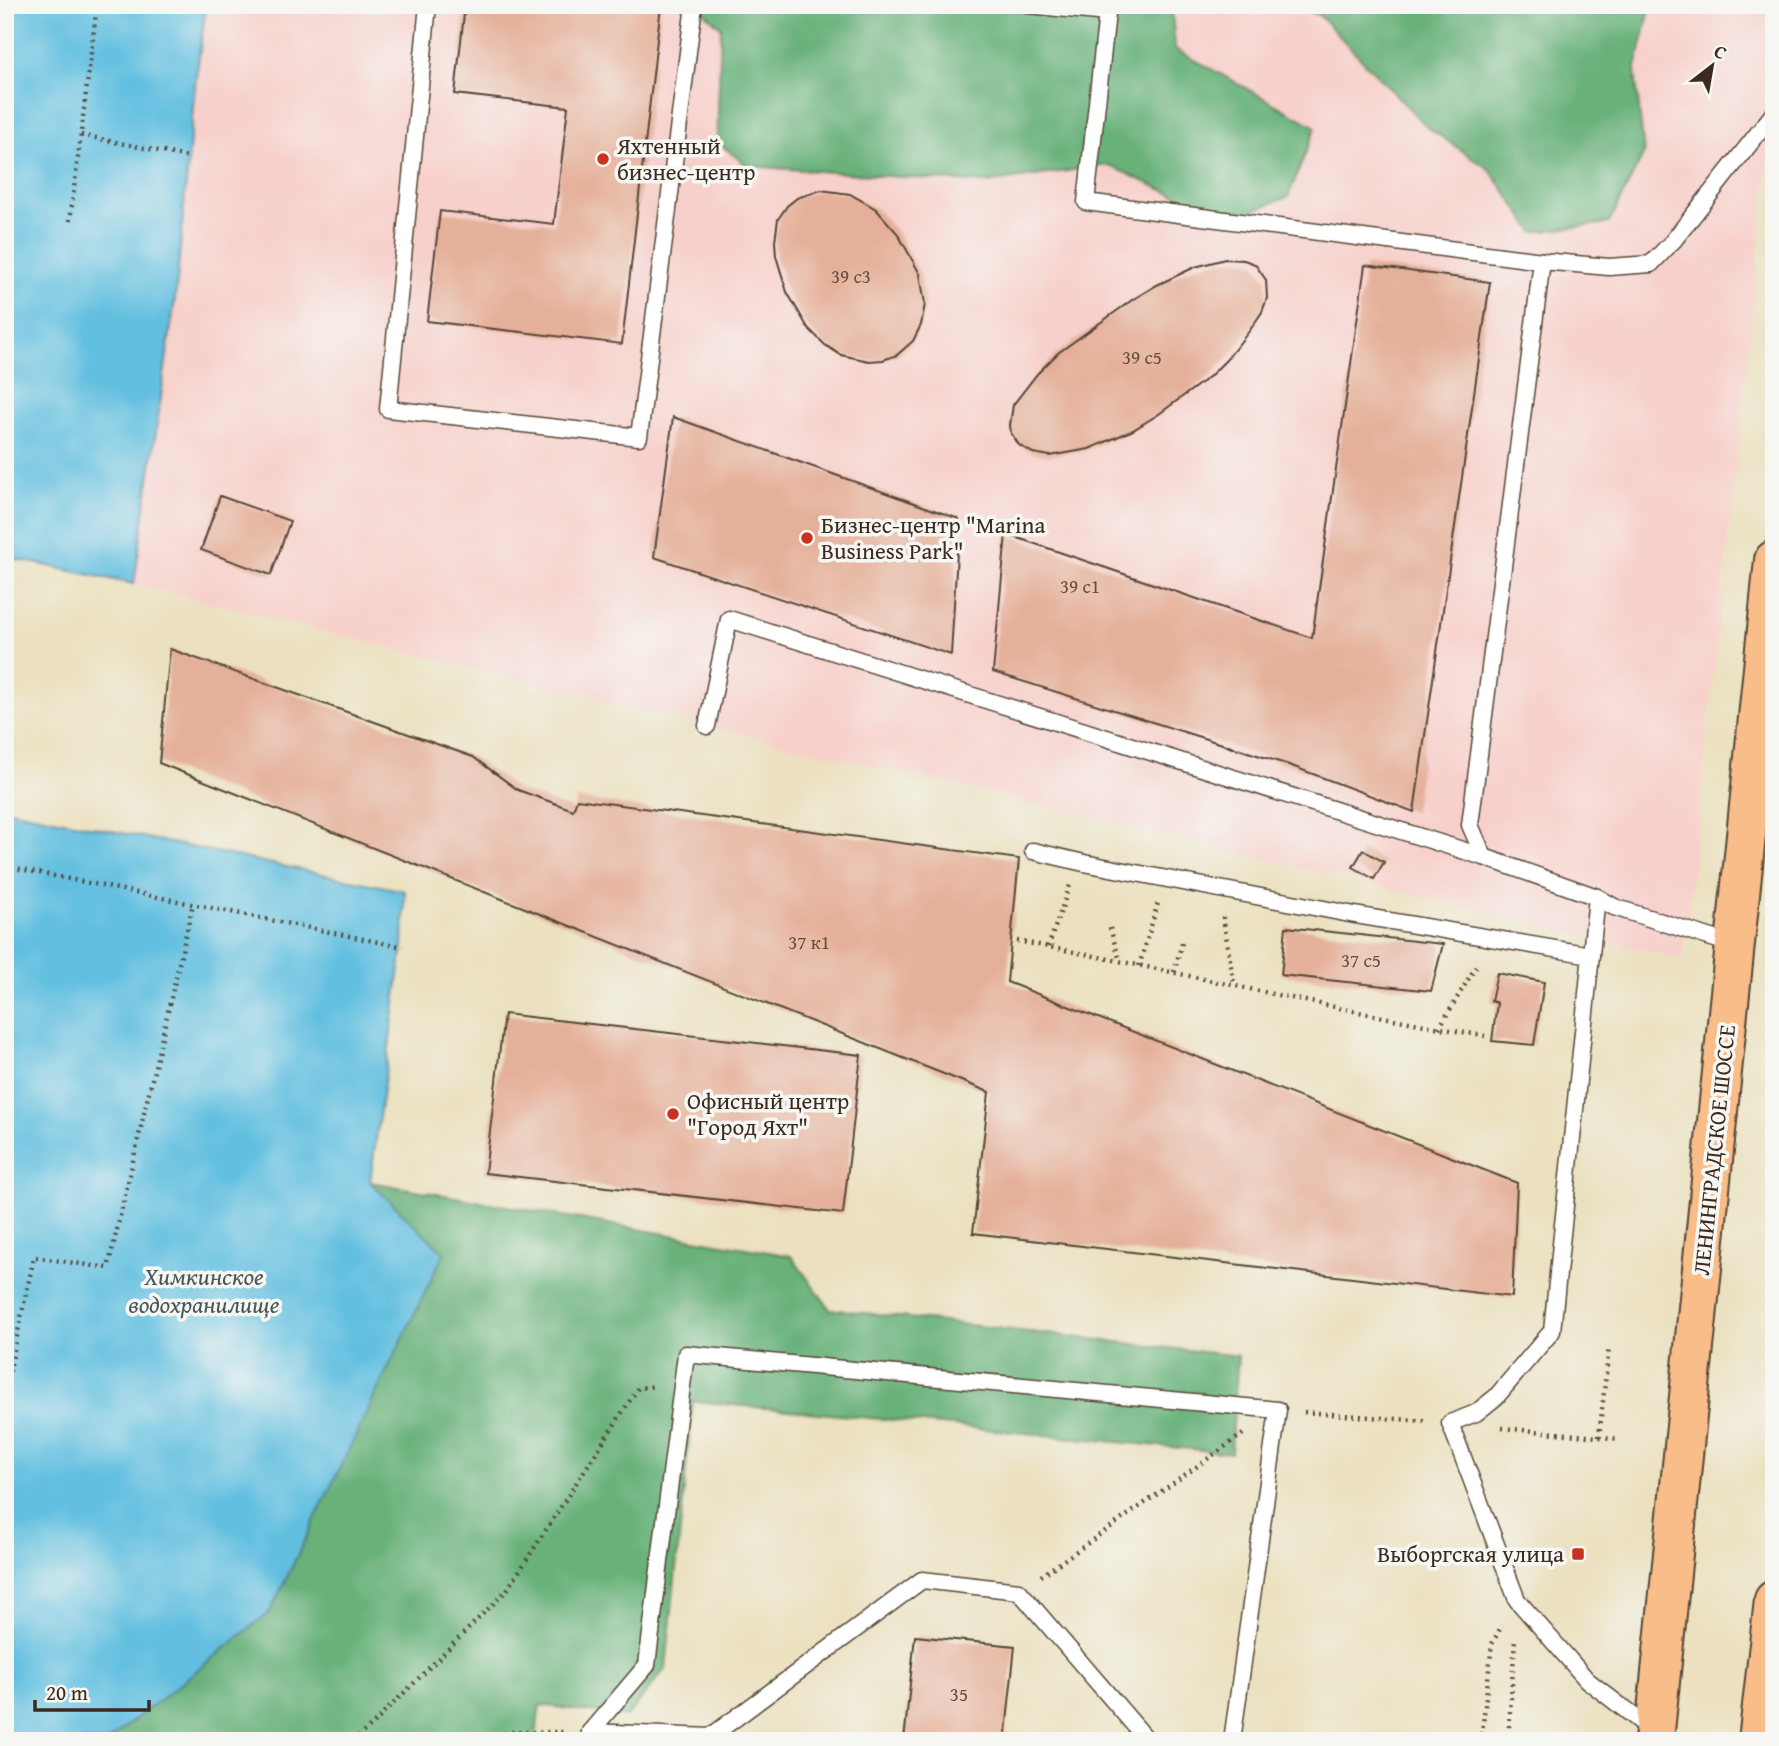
<svg xmlns="http://www.w3.org/2000/svg" width="1779" height="1746" font-family="'Gentium Book Plus',serif">
  <rect width="100%" height="100%" fill="#f6f6f2"/>
  <filter id="ink" filterUnits="userSpaceOnUse"><feTurbulence type="fractalNoise" baseFrequency=".0143" numOctaves="2"/><feDisplacementMap in="SourceGraphic" scale="14" xChannelSelector="R" yChannelSelector="G"/><feConvolveMatrix kernelMatrix="1 2 1 2 8 2 1 2 1" color-interpolation-filters="sRGB"/></filter>
  <filter id="wash" filterUnits="userSpaceOnUse"><feTurbulence type="fractalNoise" baseFrequency=".00686" numOctaves="4" result="noise"/><feDisplacementMap in="SourceGraphic" scale="28" xChannelSelector="R" yChannelSelector="G"/><feGaussianBlur stdDeviation="1.57" result="paint"/><feColorMatrix in="noise" values="0 0 0 0 0 0 0 0 0 0 0 0 0 0 0 0 0 1.4 0 .05"/><feComposite in="paint" operator="in"/></filter>
  <g filter="url(#wash)">
    <rect width="100%" height="100%" fill="#ebe1c0"/>
    <!-- built -->
    <path fill="#f7d0cb" d="M 206,5 L 1774,5 L 1774,109 L 1683,959 L 707,726 L 134,584 L 176,292 L 195,85 Z"/>
    <!-- forest -->
    <g fill="#67b179" stroke="#516e4c" stroke-width="2">
      <path d="M 696,5 L 975,5 L 1069,19 L 1072,5 L 1180,5 L 1172,10 L 1175,49 L 1316,127 L 1288,197 L 1251,211 L 1212,212 L 1108,165 L 986,183 L 747,166 L 717,141 L 721,27 Z"/>
      <path d="M 1288,5 L 1651,5 L 1635,72 L 1644,153 L 1609,223 L 1534,232 L 1489,169 L 1427,127 L 1319,15 Z"/>
      <path d="M 370,1182 L 791,1256 L 830,1309 L 1238,1356 L 1231,1453 L 693,1401 L 666,1668 L 627,1717 L 540,1705 L 535,1741 L 108,1741 L 270,1612 L 444,1253 Z"/>
    </g>
    <!-- water -->
    <g fill="#62bfe0" stroke="#4e747f" stroke-width="2">
      <path d="M 5,5 L 206,5 L 195,85 L 176,292 L 134,584 L 5,557 Z"/>
      <path d="M 5,809 L 405,891 L 403,947 L 370,1182 L 444,1253 L 270,1612 L 108,1741 L 5,1741 Z"/>
    </g>
    <g id="blocks">
      <!-- building -->
      <g fill="#e5b09a">
        <path d="M 465,5 L 661,5 L 622,344 L 427,321 L 440,211 L 554,224 L 568,107 L 455,94 Z"/>
        <path d="M 821,190 L 850,194 L 876,209 L 898,234 L 920,274 L 925,304 L 921,325 L 913,341 L 897,355 L 883,360 L 869,361 L 841,355 L 825,345 L 808,328 L 787,292 L 776,256 L 775,241 L 778,219 L 787,206 L 797,198 Z"/>
        <path d="M 1225,259 L 1244,260 L 1255,264 L 1266,280 L 1267,298 L 1262,312 L 1250,330 L 1226,360 L 1209,377 L 1159,414 L 1133,430 L 1089,449 L 1050,456 L 1033,453 L 1019,445 L 1011,433 L 1010,425 L 1013,405 L 1037,374 L 1058,353 L 1132,300 L 1157,285 L 1195,267 Z"/>
        <path d="M 1365,265 L 1490,282 L 1414,812 L 1289,765 L 993,672 L 1006,534 L 1312,638 Z"/>
        <path d="M 673,417 L 959,519 L 951,655 L 654,557 Z"/>
        <path d="M 220,496 L 290,521 L 271,575 L 201,550 Z"/>
        <path d="M 170,649 L 473,757 L 518,790 L 573,810 L 577,799 L 1019,859 L 1007,982 L 1517,1183 L 1512,1297 L 973,1233 L 989,1092 L 159,763 Z"/>
        <path d="M 1363,850 L 1384,862 L 1374,879 L 1353,867 Z"/>
        <path d="M 1286,927 L 1443,944 L 1431,991 L 1281,975 Z"/>
        <path d="M 1497,973 L 1544,982 L 1534,1045 L 1492,1041 L 1497,1003 L 1491,1001 Z"/>
        <path d="M 504,1014 L 861,1055 L 843,1214 L 485,1173 Z"/>
        <path d="M 915,1636 L 1015,1646 L 1005,1741 L 904,1741 Z"/>
      </g>
    </g>
  </g>
  <g filter="url(#ink)">
    <use href="#blocks" fill-opacity="0" stroke="#554536" stroke-width="2"/>
    <g fill="none" stroke-linecap="round" stroke-linejoin="round">
      <!-- lane casing -->
      <g stroke="#554536" stroke-width="19">
        <g id="lane">
          <path d="M 428,5 L 388,409 L 639,437 L 694,5"/>
          <path d="M 1029,5 L 1107,13 L 1108,5"/>
          <path d="M 1107,13 L 1086,202 L 1542,261"/>
          <path d="M 707,726 L 729,619 L 1484,857"/>
          <path d="M 1033,851 L 1084,863 L 1355,915 L 1591,955"/>
          <path d="M 1597,897 L 1552,1331 L 1496,1397 L 1476,1413 L 1450,1423 L 1517,1600 L 1587,1680 L 1654,1732"/>
          <path d="M 1734,945 L 1614,907 L 1597,897 L 1484,857 L 1470,825 L 1542,261 L 1609,267 L 1651,264 L 1673,241 L 1774,113"/>
          <path d="M 590,1732 L 710,1737 L 922,1580 L 1019,1591 L 1148,1741"/>
          <path d="M 589,1741 L 590,1732 L 647,1665 L 686,1354 L 1278,1410 L 1232,1741"/>
        </g>
      </g>
      <!-- primary casing -->
      <g stroke="#554536" stroke-width="42">
        <g id="primary">
          <path d="M 1654,1741 L 1774,560"/>
          <path d="M 1758,1741 L 1774,1600"/>
        </g>
      </g>
      <!-- path -->
      <g stroke="#554536" stroke-width="4.5" stroke-dasharray="2 5" stroke-linecap="butt">
        <path d="M 81,135 L 188,157"/>
        <path d="M 70,221 L 97,5"/>
        <path d="M 5,866 L 403,947"/>
        <path d="M 1223,917 L 1234,985"/>
        <path d="M 1110,928 L 1120,961"/>
        <path d="M 1017,941 C 1174,970 1328,1009 1485,1036"/>
        <path d="M 1048,947 L 1070,885"/>
        <path d="M 1139,966 L 1158,903"/>
        <path d="M 1174,972 L 1182,943"/>
        <path d="M 1439,1028 L 1478,963"/>
        <path d="M 5,1392 L 34,1257 L 108,1268 L 193,904"/>
        <path d="M 1304,1412 L 1424,1421"/>
        <path d="M 1502,1428 L 1620,1439"/>
        <path d="M 1599,1437 L 1609,1347"/>
        <path d="M 1041,1576 L 1243,1434"/>
        <path d="M 352,1741 L 371,1726 L 507,1590 L 638,1388 L 656,1386"/>
        <path d="M 485,1741 L 508,1732 L 563,1732"/>
        <path d="M 1481,1741 L 1492,1644 L 1502,1625"/>
        <path d="M 1508,1741 L 1515,1640"/>
      </g>
      <!-- lane -->
      <use href="#lane" stroke="#fff" stroke-width="16"/>
      <!-- primary -->
      <use href="#primary" stroke="#f8bd89" stroke-width="38"/>
    </g>
  </g>
  <!-- markers -->
  <g fill="#c8321e" stroke="#f6f6f2" stroke-width="2.5">
    <circle cx="603" cy="159" r="7"/>
    <circle cx="807" cy="538" r="7"/>
    <circle cx="673" cy="1114" r="7"/>
    <rect x="1571" y="1547" width="14" height="14" rx="3.5"/>
  </g>
  <g text-anchor="middle" stroke-width="7" stroke-linejoin="round" paint-order="stroke">
    <!-- number labels -->
    <g font-size="19" fill="#664c3d">
      <text x="851" y="283">39 с3</text>
      <text x="1142" y="364">39 с5</text>
      <text x="1080" y="593">39 с1</text>
      <text x="809" y="949">37 к1</text>
      <text x="1361" y="967">37 с5</text>
      <text x="959" y="1701">35</text>
    </g>
    <!-- poi labels -->
    <g font-size="23" fill="#3b2a1e" stroke="#f6f6f2" text-anchor="start">
      <text x="617" y="154">Яхтенный<tspan x="617" dy="26">бизнес-центр</tspan></text>
      <text x="821" y="533">Бизнес-центр "Marina<tspan x="821" dy="26">Business Park"</tspan></text>
      <text x="687" y="1109">Офисный центр<tspan x="687" dy="26">"Город Яхт"</tspan></text>
      <text x="1564" y="1562" text-anchor="end">Выборгская улица</text>
    </g>
    <!-- street labels -->
    <g font-size="23" fill="#3b2a1e" stroke="#f6f6f2">
      <text transform="translate(1714 1150) rotate(-84)" y="8">ЛЕНИНГРАДСКОЕ ШОССЕ</text>
    </g>
    <!-- water labels -->
    <g font-size="24" font-style="italic" fill="#475758" stroke="#f6f6f2">
      <text x="204" y="1285">Химкинское<tspan x="204" dy="28">водохранилище</tspan></text>
    </g>
  </g>
  <!-- margin -->
  <rect width="1779" height="1746" fill="none" stroke="#f6f6f2" stroke-width="28"/>
  <!-- north arrow -->
  <g transform="translate(1712 66) rotate(31)" stroke="#f6f6f2" stroke-width="5" paint-order="stroke">
  <path d="M0-5L12 26L0 18L-12 26Z" fill="#3b2a1e"/>
  <text y="-10" font-size="19" font-weight="bold" text-anchor="middle" fill="#3b2a1e">С</text>
  </g>
  <!-- scale -->
  <path d="M35 1700v10h114v-10" fill="none" stroke="#3b2a1e" stroke-width="3.5"/>
  <text x="46" y="1700" font-size="21" fill="#3b2a1e" stroke="#f6f6f2" stroke-width="5" paint-order="stroke">20 m</text>
</svg>
